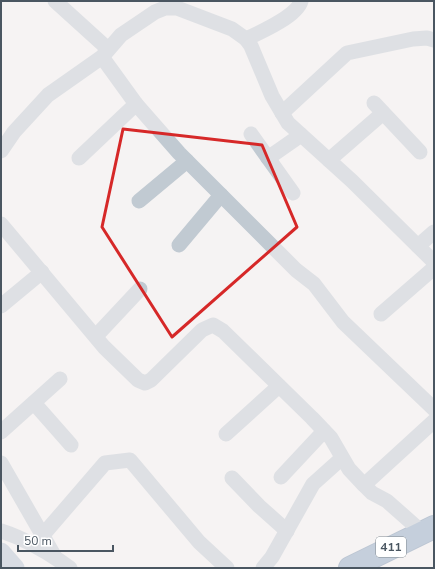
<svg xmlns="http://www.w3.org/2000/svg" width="435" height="569" font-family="'Nunito Sans',sans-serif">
  <rect width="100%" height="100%" fill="#f5f3f3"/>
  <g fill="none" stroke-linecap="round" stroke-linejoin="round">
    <!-- highway casing -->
    <g stroke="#7690ad" stroke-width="24">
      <path id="highway" d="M 350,568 L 434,527"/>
    </g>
    <!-- minor -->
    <g stroke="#c1cad2" stroke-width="15">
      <path d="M 55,1 L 108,49"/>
      <path d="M 246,39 C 261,32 297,16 301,1"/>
      <path d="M 102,57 L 136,104 L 179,153 L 296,270 L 314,284 L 343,322 L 434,409"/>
      <path d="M 374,103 L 420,152"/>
      <path d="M 282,113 L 347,53 L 413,39 L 427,38 L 434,40"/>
      <path d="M 251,134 L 293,193"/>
      <path d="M 1,151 L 14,132 L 48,95 L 102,57 L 121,35 L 155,12 L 165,8 L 177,8 L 232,29 L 246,39 L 251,46 L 272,96 L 288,123 L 352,181 L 434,262"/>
      <path d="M 79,158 L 136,104"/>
      <path d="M 268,158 L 301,135"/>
      <path d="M 329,160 L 383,113"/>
      <path d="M 139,201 L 187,161"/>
      <path d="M 1,224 L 104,347 L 138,380 L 145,383 L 151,380 L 202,330 L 213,325 L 223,331 L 312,418 L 331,438 L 349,469 L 364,485 L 372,493 L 387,501 L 422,532"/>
      <path d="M 179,245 L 221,195"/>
      <path d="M 418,246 L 434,232"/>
      <path d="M 1,306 L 42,272"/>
      <path d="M 381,314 L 434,268"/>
      <path d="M 96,336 L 140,289"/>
      <path d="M 34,403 L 71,445"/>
      <path d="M 1,432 L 60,379"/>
      <path d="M 226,434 L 279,386"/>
      <path d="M 1,463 L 55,557"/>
      <path d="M 281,477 L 324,431"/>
      <path d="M 232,478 L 259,506 L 287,531"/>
      <path d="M 364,485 L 434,421"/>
      <path d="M 1,531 C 26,539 49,553 70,568"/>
      <path d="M 42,536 L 105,463 L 130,460 L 199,542 L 227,568"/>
      <path d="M 263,568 L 272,557 L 313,484 L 342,458"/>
    </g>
    <!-- major -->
    <path stroke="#b3c2d1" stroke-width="19" d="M 1,552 L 15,568"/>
    <!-- highway -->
    <use href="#highway" stroke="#8ba5c1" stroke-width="22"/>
  </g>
  <!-- marked area -->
  <path d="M0 0H435V569H0ZM 123,129 L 262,145 L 297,227 L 172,337 L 102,227 Z" fill="#f5f3f3" fill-opacity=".55" fill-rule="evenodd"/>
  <path fill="none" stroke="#d62828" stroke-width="3" stroke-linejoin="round" d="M 123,129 L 262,145 L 297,227 L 172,337 L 102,227 Z"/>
  <g text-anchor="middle" stroke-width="3" stroke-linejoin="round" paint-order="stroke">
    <!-- shield labels -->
    <rect fill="#fff" stroke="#808990" stroke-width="1" x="376" y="537" width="30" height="20" rx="3"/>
    <g font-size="12" font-weight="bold" fill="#4a5661">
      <text x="391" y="551">411</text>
    </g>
  </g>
  <!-- border -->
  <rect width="435" height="569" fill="none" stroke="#4a5661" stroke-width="4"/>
  <!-- scale -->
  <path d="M18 545v6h95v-6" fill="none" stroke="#4a5661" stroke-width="2"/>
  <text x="24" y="545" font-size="12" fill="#4a5661" stroke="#ffffff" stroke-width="3" paint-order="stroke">50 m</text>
</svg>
